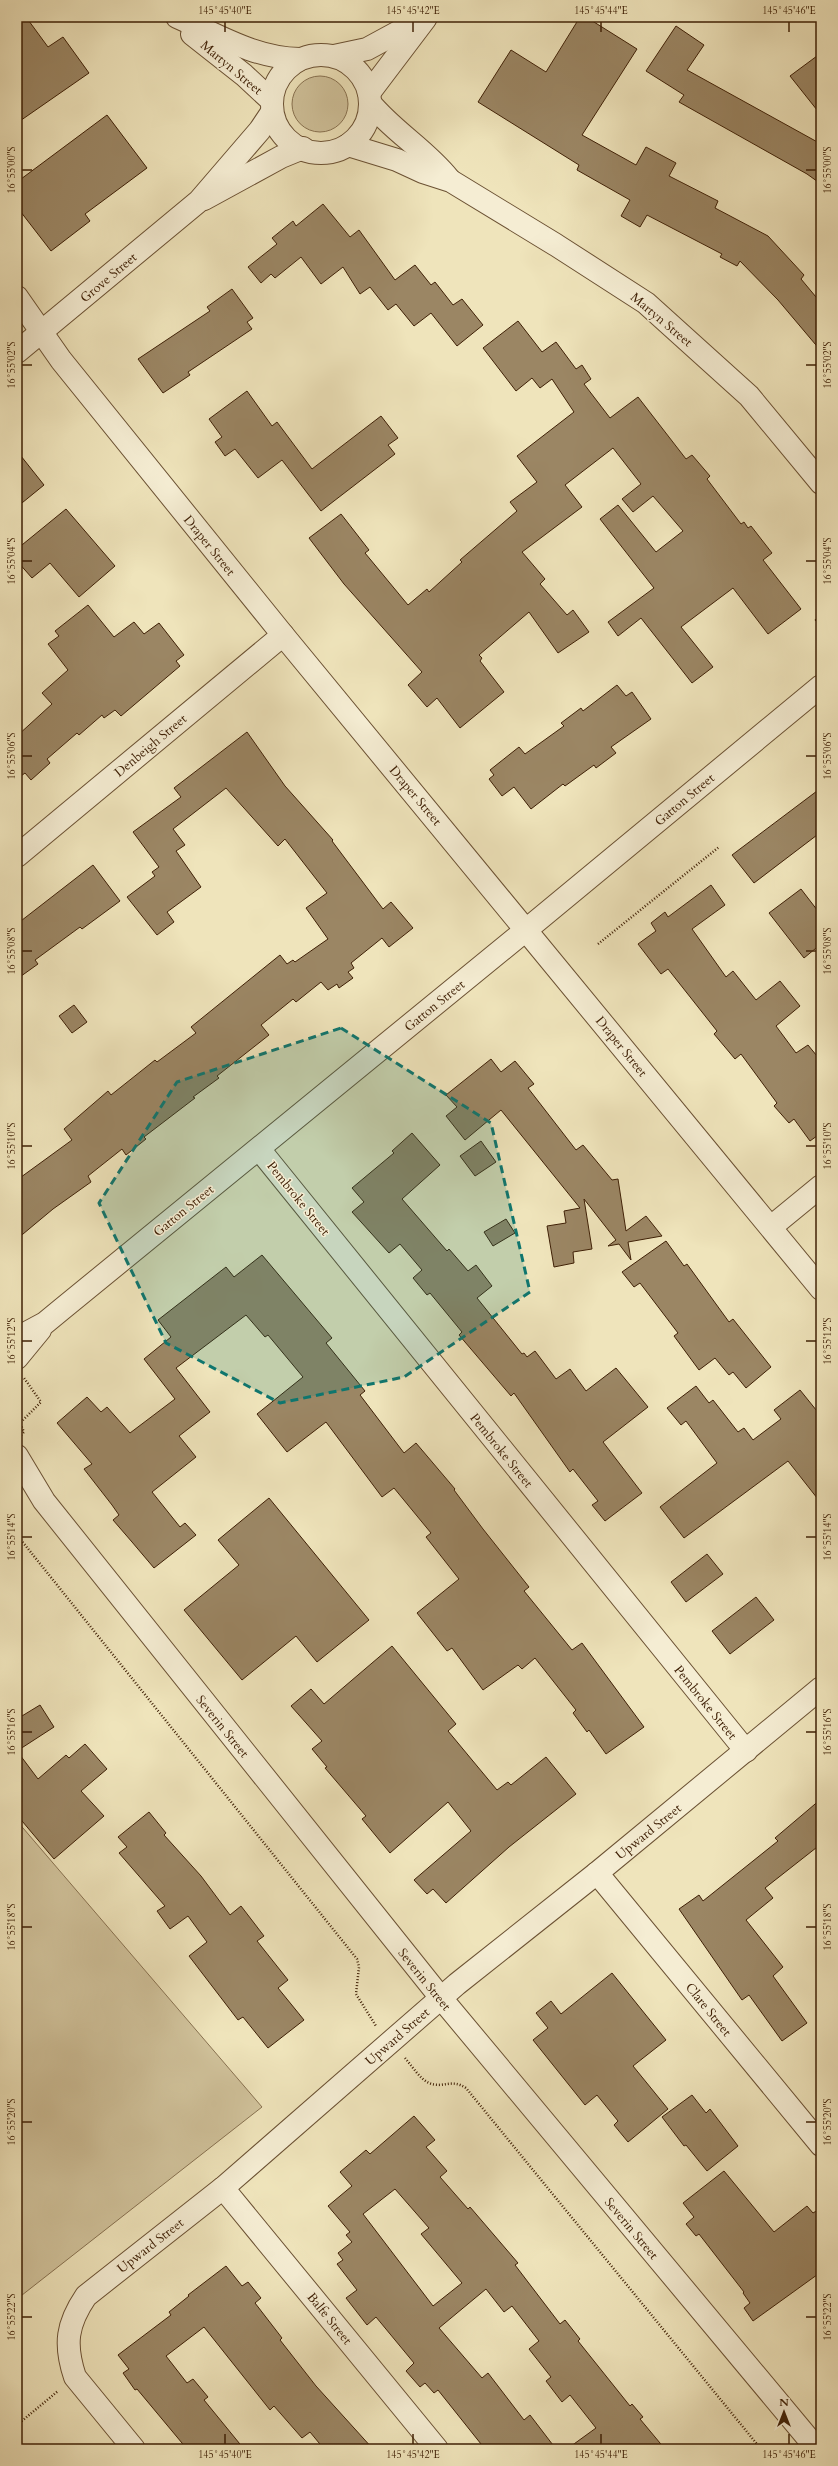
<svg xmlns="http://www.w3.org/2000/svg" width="838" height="2466" font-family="Cardo,serif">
  <rect width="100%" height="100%" fill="#efe4bb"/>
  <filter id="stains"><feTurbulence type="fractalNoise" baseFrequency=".005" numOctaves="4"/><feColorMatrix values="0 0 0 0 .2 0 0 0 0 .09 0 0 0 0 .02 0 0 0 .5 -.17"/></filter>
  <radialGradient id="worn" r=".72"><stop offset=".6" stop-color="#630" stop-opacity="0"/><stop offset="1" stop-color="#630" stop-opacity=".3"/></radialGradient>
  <!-- green -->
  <g fill="#d1c39c" stroke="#887251">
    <circle cx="320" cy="104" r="28"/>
    <path d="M 17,1821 L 262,2107 L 17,2299 Z"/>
  </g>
  <!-- building -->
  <g fill="#9b8664" stroke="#3f2006" fill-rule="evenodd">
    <path d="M 17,17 L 26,17 L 48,47 L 63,37 L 89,73 L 17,123 Z"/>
    <path d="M 580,17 L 586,17 L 637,49 L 582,135 L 636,165 L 646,147 L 676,163 L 669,176 L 718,201 L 715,208 L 768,236 L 804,275 L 801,279 L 821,303 L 821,351 L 778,300 L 740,261 L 737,266 L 720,257 L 722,254 L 647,215 L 640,227 L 621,216 L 630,200 L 577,170 L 579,165 L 478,102 L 511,50 L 546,72 Z"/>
    <path d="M 676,26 L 704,45 L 687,70 L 821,144 L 821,184 L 807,174 L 679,102 L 684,95 L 646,71 Z"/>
    <path d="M 821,53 L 821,115 L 790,76 Z"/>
    <path d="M 107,115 L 147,168 L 85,214 L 90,221 L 51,251 L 17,207 L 17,182 Z"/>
    <path d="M 323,204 L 350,237 L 359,230 L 395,280 L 415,265 L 431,285 L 435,282 L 453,305 L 462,299 L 483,325 L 457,346 L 431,313 L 414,326 L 396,304 L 388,310 L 370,287 L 360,294 L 343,267 L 321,284 L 301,257 L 275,278 L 271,274 L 261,283 L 248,267 L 277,244 L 272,238 L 293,221 L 296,226 Z"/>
    <path d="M 232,289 L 253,318 L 247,322 L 252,329 L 188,372 L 190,375 L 163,393 L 138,359 L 210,311 L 207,307 Z"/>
    <path d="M 518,321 L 542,352 L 556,342 L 576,369 L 582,365 L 591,379 L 584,384 L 610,418 L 638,397 L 686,459 L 692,455 L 710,476 L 707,479 L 741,524 L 744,522 L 748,528 L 751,526 L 772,553 L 763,560 L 801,609 L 768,634 L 733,588 L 681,627 L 713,667 L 692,683 L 641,618 L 618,636 L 608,622 L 654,588 L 600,519 L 618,505 L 656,552 L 683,531 L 653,496 L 633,512 L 622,499 L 641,484 L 613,448 L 565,485 L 582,507 L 522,552 L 545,579 L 540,584 L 567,615 L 573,610 L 589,632 L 558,653 L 529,612 L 479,655 L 482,658 L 480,661 L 504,692 L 460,728 L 437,698 L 427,707 L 408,685 L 422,672 L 344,584 L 309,538 L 341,514 L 369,550 L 365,553 L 408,605 L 427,589 L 429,592 L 462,562 L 460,560 L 517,511 L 510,502 L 537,482 L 517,456 L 574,412 L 552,379 L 540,388 L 532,378 L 516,391 L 483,348 Z"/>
    <path d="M 247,391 L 272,426 L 277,422 L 312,469 L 381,416 L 398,438 L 388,445 L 395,454 L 321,511 L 282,460 L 258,478 L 235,449 L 225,456 L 215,442 L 222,437 L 209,419 Z"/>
    <path d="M 17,451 L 44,485 L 17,507 Z"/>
    <path d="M 66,509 L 115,566 L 79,597 L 50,563 L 32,578 L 17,561 L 17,549 Z"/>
    <path d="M 88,605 L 114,637 L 134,622 L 144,634 L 159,623 L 184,655 L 176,661 L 180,666 L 121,716 L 115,710 L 104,718 L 102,715 L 79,735 L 77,733 L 47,759 L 50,763 L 31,780 L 25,773 L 17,779 L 17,736 L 52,704 L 42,693 L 68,670 L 48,644 L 59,636 L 55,631 Z"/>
    <path d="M 617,685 L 626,696 L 632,692 L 651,719 L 611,747 L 616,753 L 596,768 L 594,765 L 565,786 L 563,784 L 531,809 L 514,787 L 502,796 L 489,779 L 494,775 L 490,770 L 519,747 L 525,754 L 564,726 L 561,723 L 581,708 L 583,711 Z"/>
    <path d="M 247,732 L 285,786 L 333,840 L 332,841 L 383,909 L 391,902 L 413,928 L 389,947 L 382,938 L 351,963 L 354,968 L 348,972 L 353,978 L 339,988 L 337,984 L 328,990 L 321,982 L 296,1002 L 293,999 L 261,1025 L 269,1035 L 217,1076 L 219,1078 L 193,1097 L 195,1098 L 144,1137 L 146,1139 L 126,1155 L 122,1149 L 88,1176 L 91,1182 L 53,1209 L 17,1239 L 17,1180 L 72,1140 L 64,1129 L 108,1091 L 111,1095 L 155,1060 L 157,1062 L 196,1033 L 191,1027 L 280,955 L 287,964 L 293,960 L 295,962 L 328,939 L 306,908 L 327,893 L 285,839 L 278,846 L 226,788 L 173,829 L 185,845 L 176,851 L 201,887 L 167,912 L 174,922 L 157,935 L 127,897 L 155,876 L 152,872 L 159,867 L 133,832 L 181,797 L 174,788 Z"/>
    <path d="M 821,788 L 821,832 L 754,883 L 732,855 Z"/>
    <path d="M 93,865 L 120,901 L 82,929 L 80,927 L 35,960 L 38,964 L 17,979 L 17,924 Z"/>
    <path d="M 711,885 L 725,905 L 692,929 L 726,977 L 733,971 L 756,1000 L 780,981 L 800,1006 L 776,1026 L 796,1053 L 808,1045 L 821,1061 L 821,1133 L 810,1141 L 794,1119 L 789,1123 L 774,1106 L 777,1103 L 741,1054 L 735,1059 L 714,1034 L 717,1031 L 668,969 L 661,974 L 638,944 L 656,931 L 651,923 L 665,912 L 668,917 Z"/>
    <path d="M 801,889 L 821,915 L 821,944 L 804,958 L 769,913 Z"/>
    <path d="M 74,1005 L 87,1022 L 72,1033 L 59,1016 Z"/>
    <path d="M 491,1059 L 501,1072 L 515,1061 L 534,1084 L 528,1088 L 576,1150 L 583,1145 L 612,1180 L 618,1179 L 626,1231 L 646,1216 L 662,1236 L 628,1242 L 631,1260 L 619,1244 L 608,1246 L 616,1240 L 584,1199 L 592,1249 L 573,1252 L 574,1263 L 554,1267 L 547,1226 L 566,1223 L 564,1211 L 580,1208 L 501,1110 L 465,1140 L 446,1116 L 457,1107 L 446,1095 Z"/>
    <path d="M 412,1133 L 440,1165 L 402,1199 L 447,1251 L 449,1249 L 468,1271 L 476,1265 L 492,1286 L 477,1298 L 522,1354 L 524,1353 L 527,1357 L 535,1351 L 556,1379 L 570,1369 L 586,1391 L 616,1368 L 648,1407 L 603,1442 L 642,1493 L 605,1521 L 592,1505 L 598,1501 L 573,1469 L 570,1472 L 514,1393 L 511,1396 L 459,1335 L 462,1332 L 430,1293 L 427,1295 L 413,1278 L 422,1270 L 400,1244 L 389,1253 L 352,1212 L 364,1202 L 352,1188 L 394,1153 L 392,1151 Z"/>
    <path d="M 481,1141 L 496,1162 L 475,1176 L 460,1156 Z"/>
    <path d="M 506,1219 L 515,1233 L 493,1246 L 484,1232 Z"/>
    <path d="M 666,1241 L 684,1266 L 687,1264 L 729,1322 L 733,1319 L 771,1367 L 746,1388 L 733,1372 L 729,1375 L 715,1358 L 699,1370 L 674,1336 L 678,1333 L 640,1283 L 634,1287 L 622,1272 Z"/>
    <path d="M 262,1255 L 332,1338 L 326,1343 L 365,1391 L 360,1395 L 404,1453 L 416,1443 L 455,1489 L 454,1490 L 483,1529 L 529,1587 L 524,1591 L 572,1650 L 582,1643 L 644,1727 L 606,1754 L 589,1730 L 587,1732 L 573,1713 L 576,1710 L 535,1658 L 522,1669 L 518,1665 L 483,1690 L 452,1648 L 447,1651 L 417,1613 L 459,1579 L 426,1537 L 431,1533 L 394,1488 L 382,1497 L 326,1422 L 287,1452 L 257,1414 L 303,1377 L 268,1335 L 265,1337 L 246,1315 L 176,1368 L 210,1412 L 179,1436 L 196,1457 L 152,1492 L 180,1527 L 185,1523 L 196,1535 L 154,1568 L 132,1542 L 113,1520 L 119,1515 L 112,1505 L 84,1469 L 92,1464 L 57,1423 L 87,1397 L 101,1412 L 107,1407 L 130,1433 L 175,1399 L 144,1359 L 171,1337 L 158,1320 L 226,1267 L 234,1277 Z"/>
    <path d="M 696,1386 L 709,1403 L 713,1400 L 738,1432 L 744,1428 L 753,1440 L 781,1419 L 774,1410 L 800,1390 L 821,1416 L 821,1503 L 788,1461 L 684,1538 L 660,1507 L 717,1463 L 686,1421 L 681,1425 L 667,1408 Z"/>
    <path d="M 269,1498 L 369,1620 L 317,1662 L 296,1636 L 242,1680 L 184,1610 L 239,1565 L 218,1540 Z"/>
    <path d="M 707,1554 L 723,1574 L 686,1602 L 671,1582 Z"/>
    <path d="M 756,1597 L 774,1620 L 730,1654 L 712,1631 Z"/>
    <path d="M 392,1646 L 456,1724 L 448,1731 L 497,1790 L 508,1782 L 511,1785 L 546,1757 L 576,1794 L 509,1847 L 446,1903 L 433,1889 L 427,1894 L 414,1880 L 471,1831 L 448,1802 L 390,1853 L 362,1819 L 366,1816 L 325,1768 L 327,1767 L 312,1749 L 322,1741 L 291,1706 L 311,1689 L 324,1704 Z"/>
    <path d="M 40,1705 L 54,1727 L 17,1751 L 38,1779 L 66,1755 L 69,1758 L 85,1744 L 107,1769 L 81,1791 L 104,1816 L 54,1859 L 17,1815 L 17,1719 Z"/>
    <path d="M 821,1799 L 821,1844 L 765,1888 L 773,1898 L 746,1920 L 783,1967 L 773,1976 L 807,2023 L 782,2041 L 749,1995 L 742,2000 L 679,1909 L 699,1895 L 703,1901 L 778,1841 L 775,1838 Z"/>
    <path d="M 149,1812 L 166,1833 L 164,1835 L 201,1876 L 230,1915 L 241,1906 L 264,1936 L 257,1941 L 288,1980 L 278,1988 L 304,2020 L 268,2048 L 243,2017 L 238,2020 L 189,1956 L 207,1942 L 188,1916 L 170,1929 L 157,1911 L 165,1906 L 119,1853 L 127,1847 L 118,1837 Z"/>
    <path d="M 612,1973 L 666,2040 L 633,2066 L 668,2109 L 628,2142 L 614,2125 L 618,2121 L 597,2095 L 585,2105 L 533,2040 L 548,2028 L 536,2013 L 551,2001 L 561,2014 Z"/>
    <path d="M 692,2095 L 706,2113 L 710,2109 L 738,2146 L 707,2171 L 686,2145 L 684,2146 L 662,2117 Z"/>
    <path d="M 414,2116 L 435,2140 L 426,2147 L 447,2171 L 440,2177 L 468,2209 L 470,2207 L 518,2263 L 515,2265 L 560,2324 L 565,2320 L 580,2339 L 578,2341 L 630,2406 L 632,2404 L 643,2417 L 640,2419 L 665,2449 L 567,2449 L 596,2428 L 570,2395 L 562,2402 L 546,2381 L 551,2377 L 529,2349 L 539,2341 L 512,2306 L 504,2312 L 486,2289 L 439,2328 L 482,2378 L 488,2373 L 524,2420 L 530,2415 L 556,2449 L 485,2449 L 438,2390 L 434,2393 L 425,2383 L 420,2387 L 406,2371 L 414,2363 L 376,2317 L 367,2325 L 346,2298 L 357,2290 L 337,2264 L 343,2260 L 338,2253 L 352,2242 L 346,2235 L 350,2232 L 328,2206 L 352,2186 L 340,2172 L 366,2150 L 370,2154 ZM 395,2189 L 429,2228 L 421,2234 L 462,2283 L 433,2306 L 363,2214 Z"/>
    <path d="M 724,2171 L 774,2232 L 807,2206 L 813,2213 L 821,2208 L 821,2272 L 753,2321 L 744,2308 L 750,2303 L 743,2293 L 744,2292 L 699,2234 L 696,2236 L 686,2224 L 694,2217 L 683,2203 Z"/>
    <path d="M 226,2266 L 242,2286 L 248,2282 L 261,2298 L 255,2303 L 282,2338 L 280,2340 L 316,2386 L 373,2449 L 324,2449 L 310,2432 L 302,2438 L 274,2406 L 270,2410 L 204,2327 L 166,2356 L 187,2383 L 193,2379 L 208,2397 L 204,2400 L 244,2449 L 187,2449 L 137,2389 L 135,2390 L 123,2373 L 129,2369 L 118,2355 L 171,2315 L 169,2312 L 189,2296 L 188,2295 Z"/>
  </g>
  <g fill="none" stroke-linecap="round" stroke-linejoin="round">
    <!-- minor casing -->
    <g stroke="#6b5133" stroke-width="24">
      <g id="minor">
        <path d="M 177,17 C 218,35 254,58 300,59"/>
        <path d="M 192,34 L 244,75 L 272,101"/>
        <circle cx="321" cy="104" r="49"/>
        <path d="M 334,56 L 367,49 L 426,17"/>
        <path d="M 369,93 L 425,19"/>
        <path d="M 370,103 C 394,132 426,150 449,179"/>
        <path d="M 348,145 L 397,160 L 423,172 L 451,181 L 556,245 L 646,303 L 749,396 L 821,483"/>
        <path d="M 204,199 L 281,157 L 303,148"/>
        <path d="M 17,297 L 61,360 L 283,635 L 821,1289"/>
        <path d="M 17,352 L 199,201 L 260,130 L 272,112"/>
        <path d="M 17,856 L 283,635"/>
        <path d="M 259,1149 L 746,1751"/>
        <path d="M 771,1227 L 821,1186"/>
        <path d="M 17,1338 L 45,1323 L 62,1309 L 526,930 L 821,686"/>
        <path d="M 17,1358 L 40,1330"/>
        <path d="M 17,1456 L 44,1501 L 441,1998 L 817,2449"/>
        <path d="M 597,1873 L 821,2145"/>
        <path d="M 223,2188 L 437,2449"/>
        <path d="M 134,2449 L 75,2377 C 64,2344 67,2324 86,2296 L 223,2188 L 457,1984 L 597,1873 L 821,1688"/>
      </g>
    </g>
    <!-- path -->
    <g stroke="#3f2006" stroke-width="2.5" stroke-dasharray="1 2" stroke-linecap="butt">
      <path d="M 821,570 L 821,573"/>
      <path d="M 821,616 L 816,620 L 821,625"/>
      <path d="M 598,944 L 719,847"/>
      <path d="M 21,1435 L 24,1432 L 20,1423 L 41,1402 L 24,1378"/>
      <path d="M 17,1535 L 357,1959 L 359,1967 L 356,1994 L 376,2026"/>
      <path d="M 405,2058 C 412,2066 420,2079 429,2083 C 443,2089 451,2078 466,2088 L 761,2449"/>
      <path d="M 17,2425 L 58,2391"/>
    </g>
    <!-- minor -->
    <use href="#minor" stroke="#f5edd3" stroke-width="22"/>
  </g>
  <!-- marked area -->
  <path fill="#0f766e" fill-opacity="0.2" stroke="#0f766e" stroke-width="3" stroke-dasharray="8 5" stroke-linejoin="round" d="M 341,1028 L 491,1123 L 530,1292 L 404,1377 L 280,1403 L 166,1343 L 99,1203 L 177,1082 Z"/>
  <!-- ticks -->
  <path fill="none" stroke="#3f2006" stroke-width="1.5" d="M 225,22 L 225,32M 413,22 L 413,32M 601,22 L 601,32M 789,22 L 789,32M 22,170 L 32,170M 806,170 L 816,170M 22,365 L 32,365M 806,365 L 816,365M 22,561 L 32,561M 806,561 L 816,561M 22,756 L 32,756M 806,756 L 816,756M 22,951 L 32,951M 806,951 L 816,951M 22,1146 L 32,1146M 806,1146 L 816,1146M 22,1341 L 32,1341M 806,1341 L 816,1341M 22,1537 L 32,1537M 806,1537 L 816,1537M 22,1732 L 32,1732M 806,1732 L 816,1732M 22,1927 L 32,1927M 806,1927 L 816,1927M 22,2122 L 32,2122M 806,2122 L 816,2122M 22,2317 L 32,2317M 806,2317 L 816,2317M 225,2434 L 225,2444M 413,2434 L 413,2444M 601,2434 L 601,2444M 789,2434 L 789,2444"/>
  <g text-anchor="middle" stroke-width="3" stroke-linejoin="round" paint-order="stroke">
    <!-- street labels -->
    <g font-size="13" fill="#3f2006" stroke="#f5edd3">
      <text transform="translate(232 67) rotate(40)" y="5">Martyn Street</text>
      <text transform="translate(108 277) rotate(-40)" y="5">Grove Street</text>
      <text transform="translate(662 319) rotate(40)" y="5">Martyn Street</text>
      <text transform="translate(210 545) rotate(51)" y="5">Draper Street</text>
      <text transform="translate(150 745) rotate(-40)" y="5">Denbeigh Street</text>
      <text transform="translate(416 795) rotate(50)" y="5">Draper Street</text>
      <text transform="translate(684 799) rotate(-40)" y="5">Gatton Street</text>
      <text transform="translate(434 1005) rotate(-39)" y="5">Gatton Street</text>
      <text transform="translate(622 1046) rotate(51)" y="5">Draper Street</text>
      <text transform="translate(299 1198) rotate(51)" y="5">Pembroke Street</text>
      <text transform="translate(183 1210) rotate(-39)" y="5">Gatton Street</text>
      <text transform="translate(502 1450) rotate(51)" y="5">Pembroke Street</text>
      <text transform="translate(706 1702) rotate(51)" y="5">Pembroke Street</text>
      <text transform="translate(223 1726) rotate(51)" y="5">Severin Street</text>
      <text transform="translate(648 1831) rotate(-39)" y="5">Upward Street</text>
      <text transform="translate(425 1979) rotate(51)" y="5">Severin Street</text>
      <text transform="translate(709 2009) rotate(51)" y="5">Clare Street</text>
      <text transform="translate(397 2036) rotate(-41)" y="5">Upward Street</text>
      <text transform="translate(632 2228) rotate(50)" y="5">Severin Street</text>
      <text transform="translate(150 2245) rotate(-38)" y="5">Upward Street</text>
      <text transform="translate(330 2318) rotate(51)" y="5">Balfe Street</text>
    </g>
  </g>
  <!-- margin -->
  <rect width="838" height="2466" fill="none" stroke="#efe4bb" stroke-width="44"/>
  <!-- north arrow -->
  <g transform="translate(784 2412)" stroke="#f5edd3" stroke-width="3" paint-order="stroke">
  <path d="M0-3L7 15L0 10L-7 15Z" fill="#3f2006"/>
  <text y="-6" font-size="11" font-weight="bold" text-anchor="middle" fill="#3f2006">N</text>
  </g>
  <rect x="22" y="22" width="794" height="2422" fill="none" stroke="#3f2006" stroke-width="1.5"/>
  <g font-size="10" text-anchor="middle" fill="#3f2006">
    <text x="225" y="14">145°45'40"E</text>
    <text x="413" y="14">145°45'42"E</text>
    <text x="601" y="14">145°45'44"E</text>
    <text x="789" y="14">145°45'46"E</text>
    <text transform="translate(11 170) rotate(-90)" y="4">16°55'00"S</text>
    <text transform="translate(827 170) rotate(-90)" y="4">16°55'00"S</text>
    <text transform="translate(11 365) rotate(-90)" y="4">16°55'02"S</text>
    <text transform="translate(827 365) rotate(-90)" y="4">16°55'02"S</text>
    <text transform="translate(11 561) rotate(-90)" y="4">16°55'04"S</text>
    <text transform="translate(827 561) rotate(-90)" y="4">16°55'04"S</text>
    <text transform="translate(11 756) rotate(-90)" y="4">16°55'06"S</text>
    <text transform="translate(827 756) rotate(-90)" y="4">16°55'06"S</text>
    <text transform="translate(11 951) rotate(-90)" y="4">16°55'08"S</text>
    <text transform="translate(827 951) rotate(-90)" y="4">16°55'08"S</text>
    <text transform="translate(11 1146) rotate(-90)" y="4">16°55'10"S</text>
    <text transform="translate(827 1146) rotate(-90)" y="4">16°55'10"S</text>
    <text transform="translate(11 1341) rotate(-90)" y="4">16°55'12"S</text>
    <text transform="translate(827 1341) rotate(-90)" y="4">16°55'12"S</text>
    <text transform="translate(11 1537) rotate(-90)" y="4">16°55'14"S</text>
    <text transform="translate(827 1537) rotate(-90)" y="4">16°55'14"S</text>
    <text transform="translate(11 1732) rotate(-90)" y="4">16°55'16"S</text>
    <text transform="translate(827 1732) rotate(-90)" y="4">16°55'16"S</text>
    <text transform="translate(11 1927) rotate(-90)" y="4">16°55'18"S</text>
    <text transform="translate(827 1927) rotate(-90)" y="4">16°55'18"S</text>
    <text transform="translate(11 2122) rotate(-90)" y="4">16°55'20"S</text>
    <text transform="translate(827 2122) rotate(-90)" y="4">16°55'20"S</text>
    <text transform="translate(11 2317) rotate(-90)" y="4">16°55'22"S</text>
    <text transform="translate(827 2317) rotate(-90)" y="4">16°55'22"S</text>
    <text x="225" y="2458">145°45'40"E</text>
    <text x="413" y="2458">145°45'42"E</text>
    <text x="601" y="2458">145°45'44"E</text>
    <text x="789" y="2458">145°45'46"E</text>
  </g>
  <rect width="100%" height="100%" filter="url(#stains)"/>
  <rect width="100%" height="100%" fill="url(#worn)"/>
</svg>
